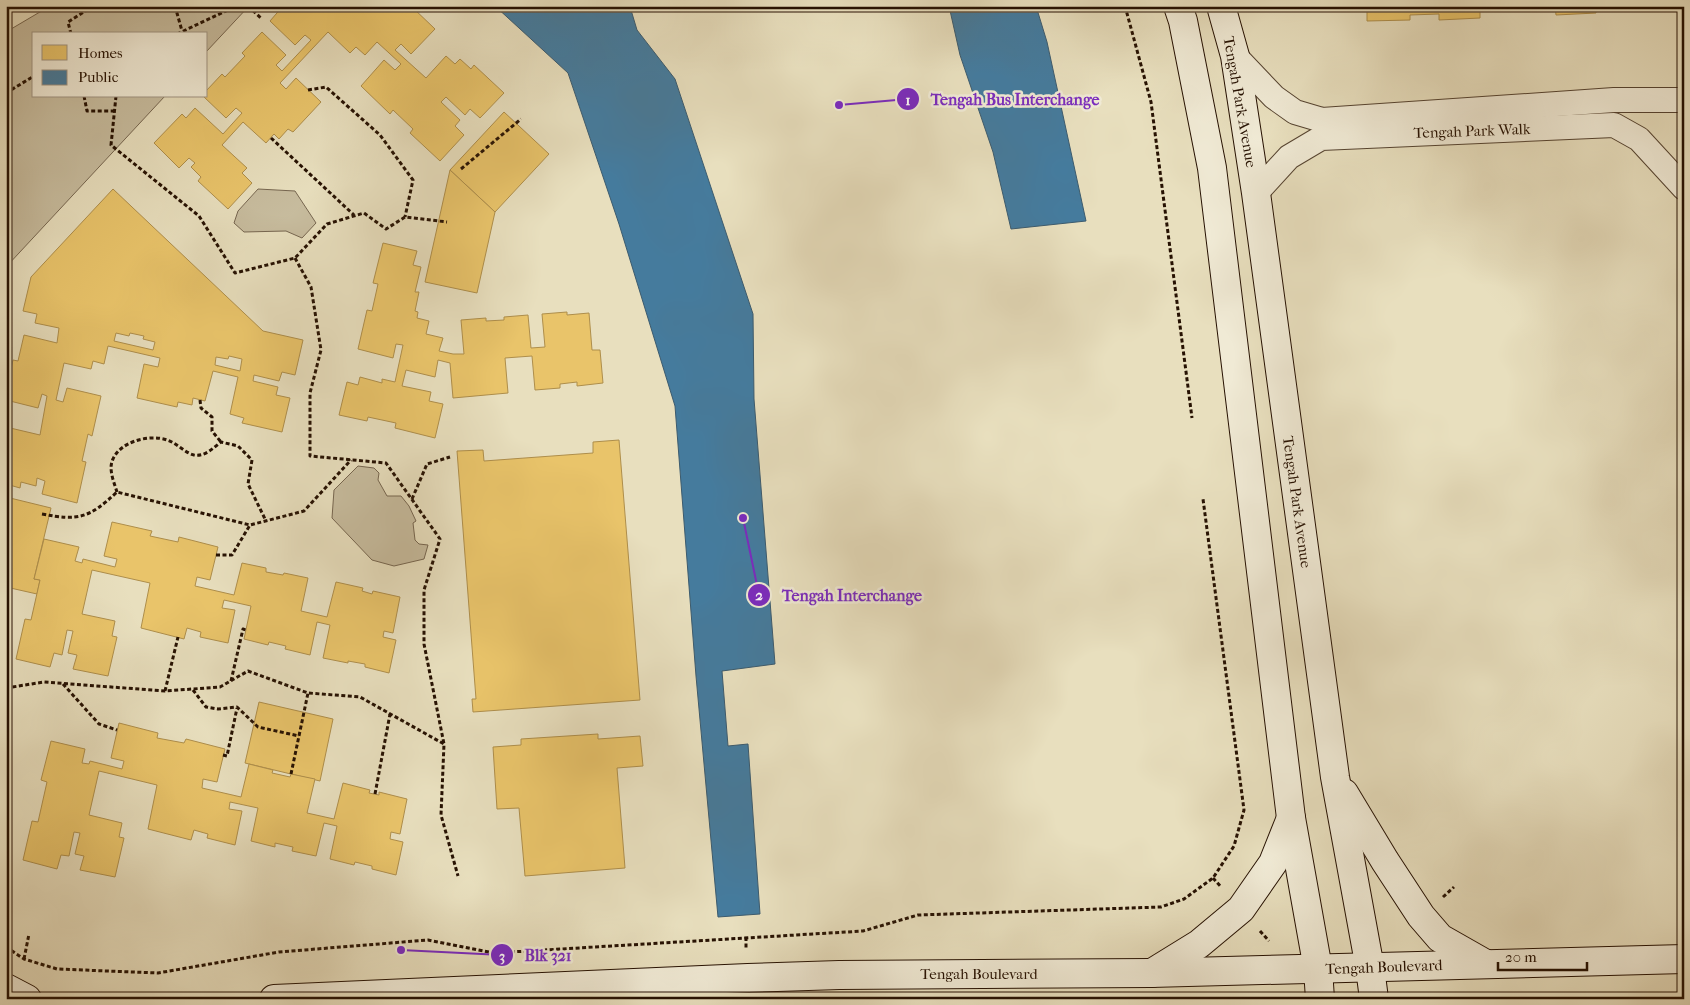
<svg xmlns="http://www.w3.org/2000/svg" width="1690" height="1005" font-family="'IM FELL French Canon',serif">
  <rect width="100%" height="100%" fill="#e8dfbe"/>
  <filter id="stains"><feTurbulence type="fractalNoise" baseFrequency=".004" numOctaves="4"/><feColorMatrix values="0 0 0 0 .2 0 0 0 0 .09 0 0 0 0 .02 0 0 0 .5 -.17"/></filter>
  <radialGradient id="worn" r=".72"><stop offset=".6" stop-color="#630" stop-opacity="0"/><stop offset="1" stop-color="#630" stop-opacity=".3"/></radialGradient>
  <!-- green -->
  <g fill="#c7bc9e" stroke="#766650">
    <path d="M 50,6 L 249,6 L 206,52 L 206,34 L 34,34 L 34,96 L 165,96 L 6,267 L 6,32 Z"/>
    <path d="M 258,189 L 295,191 L 316,223 L 302,238 L 286,231 L 244,232 L 234,223 L 238,211 Z"/>
    <path d="M 358,466 L 374,468 L 379,473 L 378,480 L 387,496 L 401,496 L 409,506 L 416,521 L 413,523 L 415,540 L 419,544 L 428,545 L 424,559 L 394,566 L 372,560 L 332,518 L 334,490 Z"/>
  </g>
  <!-- homes -->
  <g fill="#e9c46a" stroke="#ae8e4b" fill-rule="evenodd">
    <path d="M 283,6 L 357,6 L 360,9 L 363,6 L 411,6 L 435,29 L 411,54 L 401,44 L 395,50 L 426,78 L 446,56 L 455,64 L 460,59 L 471,69 L 474,65 L 504,93 L 480,118 L 470,109 L 465,115 L 446,97 L 441,102 L 460,120 L 455,126 L 464,135 L 440,161 L 410,133 L 413,129 L 393,110 L 390,114 L 361,86 L 384,60 L 395,70 L 401,64 L 377,42 L 365,55 L 356,47 L 350,53 L 328,32 L 280,83 L 286,89 L 296,78 L 321,102 L 293,132 L 288,129 L 279,139 L 274,134 L 266,143 L 243,122 L 222,145 L 247,168 L 242,173 L 252,183 L 228,209 L 198,181 L 201,177 L 191,167 L 195,163 L 189,158 L 179,168 L 154,143 L 182,114 L 186,118 L 195,108 L 223,134 L 242,113 L 236,108 L 226,118 L 203,96 L 206,96 L 206,91 L 222,74 L 225,77 L 245,56 L 242,53 L 262,32 L 286,55 L 276,65 L 282,71 L 311,40 L 305,35 L 295,45 L 270,21 Z"/>
    <path d="M 1367,6 L 1480,6 L 1480,18 L 1439,20 L 1439,14 L 1410,15 L 1410,20 L 1367,21 Z"/>
    <path d="M 1555,6 L 1601,6 L 1596,6 L 1596,13 L 1556,15 Z"/>
    <path d="M 1629,6 L 1653,6 L 1653,10 L 1630,11 Z"/>
    <path d="M 504,112 L 549,154 L 495,212 L 450,170 Z"/>
    <path d="M 450,170 L 495,212 L 477,293 L 425,282 Z"/>
    <path d="M 113,189 L 263,331 L 303,340 L 295,375 L 282,372 L 279,381 L 254,375 L 253,381 L 278,387 L 276,395 L 290,398 L 282,432 L 242,423 L 244,418 L 230,414 L 238,377 L 213,371 L 205,401 L 193,398 L 192,405 L 178,402 L 177,407 L 137,398 L 144,364 L 158,367 L 160,358 L 108,346 L 104,364 L 93,361 L 91,369 L 64,363 L 56,400 L 63,402 L 67,388 L 101,396 L 92,436 L 88,434 L 82,461 L 86,462 L 77,503 L 42,494 L 45,481 L 37,478 L 36,486 L 21,482 L 20,488 L 6,484 L 6,427 L 40,435 L 47,396 L 42,394 L 38,408 L 6,400 L 6,391 L 13,360 L 18,361 L 24,335 L 57,343 L 59,328 L 35,323 L 37,314 L 23,311 L 31,277 ZM 116,333 L 129,336 L 130,333 L 144,336 L 143,339 L 155,342 L 153,350 L 114,341 ZM 229,356 L 242,359 L 240,371 L 215,365 L 216,357 L 228,359 Z"/>
    <path d="M 383,243 L 417,251 L 413,265 L 421,267 L 415,292 L 419,292 L 415,311 L 418,312 L 417,318 L 429,321 L 426,334 L 443,338 L 439,351 L 453,354 L 464,354 L 461,320 L 486,318 L 486,321 L 504,320 L 504,317 L 528,315 L 531,348 L 545,347 L 542,314 L 567,312 L 567,315 L 589,313 L 592,350 L 600,350 L 603,383 L 577,386 L 577,382 L 560,384 L 560,388 L 535,390 L 532,356 L 505,358 L 508,393 L 453,398 L 450,363 L 438,360 L 435,377 L 406,370 L 402,386 L 431,392 L 429,401 L 443,404 L 435,438 L 395,428 L 396,423 L 368,417 L 367,421 L 339,415 L 347,382 L 358,385 L 360,377 L 382,383 L 382,379 L 395,382 L 403,345 L 396,344 L 393,358 L 358,349 L 367,310 L 372,311 L 378,284 L 373,283 Z"/>
    <path d="M 619,440 L 640,700 L 473,712 L 472,699 L 476,699 L 457,451 L 483,450 L 484,461 L 593,453 L 593,442 Z"/>
    <path d="M 6,497 L 51,508 L 34,579 L 40,580 L 37,594 L 6,587 Z"/>
    <path d="M 112,522 L 152,531 L 150,536 L 178,542 L 179,537 L 218,547 L 210,580 L 197,577 L 195,586 L 234,595 L 242,563 L 266,568 L 266,572 L 283,575 L 284,573 L 308,578 L 301,611 L 327,617 L 336,582 L 363,588 L 362,591 L 372,594 L 373,591 L 400,597 L 393,633 L 384,631 L 383,637 L 396,640 L 389,673 L 365,667 L 365,664 L 348,661 L 348,663 L 323,658 L 330,625 L 317,622 L 310,655 L 285,649 L 286,646 L 269,642 L 268,645 L 244,639 L 251,606 L 224,600 L 222,608 L 235,610 L 228,643 L 200,637 L 201,632 L 187,628 L 184,639 L 141,628 L 150,583 L 92,570 L 82,614 L 115,621 L 112,636 L 117,637 L 108,676 L 73,669 L 77,655 L 68,653 L 73,631 L 67,630 L 62,655 L 54,653 L 50,667 L 16,659 L 25,619 L 31,620 L 40,580 L 34,579 L 44,539 L 79,547 L 75,561 L 82,563 L 83,559 L 115,567 L 117,559 L 104,556 Z"/>
    <path d="M 259,702 L 333,719 L 320,781 L 245,763 Z"/>
    <path d="M 119,723 L 158,733 L 157,738 L 184,743 L 186,739 L 225,749 L 217,782 L 203,779 L 202,788 L 241,797 L 249,764 L 273,770 L 272,773 L 290,777 L 291,774 L 315,779 L 307,813 L 334,819 L 343,783 L 370,790 L 369,793 L 379,795 L 379,792 L 407,799 L 400,834 L 391,832 L 390,839 L 403,842 L 396,875 L 372,869 L 372,866 L 355,862 L 354,865 L 330,859 L 337,826 L 324,823 L 316,856 L 292,851 L 293,847 L 275,843 L 275,847 L 251,841 L 258,808 L 230,802 L 229,809 L 242,811 L 235,845 L 207,838 L 208,834 L 194,830 L 191,840 L 148,829 L 157,785 L 99,771 L 89,815 L 122,823 L 119,837 L 124,838 L 115,877 L 80,870 L 84,856 L 75,854 L 80,833 L 74,832 L 69,856 L 61,855 L 57,869 L 23,860 L 32,821 L 38,822 L 47,782 L 41,780 L 51,741 L 85,749 L 82,763 L 89,764 L 90,761 L 122,769 L 124,761 L 111,758 Z"/>
    <path d="M 598,734 L 598,739 L 640,736 L 643,766 L 617,768 L 625,868 L 525,876 L 519,808 L 497,809 L 493,747 L 521,745 L 521,739 Z"/>
  </g>
  <!-- public -->
  <g fill="#457b9d" stroke="#3c5b6e">
    <path d="M 495,6 L 635,6 L 631,10 L 637,30 L 675,79 L 753,314 L 754,399 L 775,664 L 722,671 L 728,746 L 748,744 L 760,914 L 718,917 L 696,676 L 675,406 L 619,224 L 568,73 Z"/>
    <path d="M 949,6 L 1036,6 L 1047,42 L 1086,221 L 1011,229 L 993,152 L 960,55 Z"/>
  </g>
  <g fill="none" stroke-linecap="round" stroke-linejoin="round">
    <!-- street casing -->
    <g stroke="#564431" stroke-width="26">
      <g id="street">
        <path d="M 1235,56 L 1274,97 L 1295,112 L 1322,120 L 1614,100 L 1684,100"/>
        <path d="M 1256,193 L 1289,157 L 1321,138 L 1614,125 L 1639,139 L 1684,188"/>
      </g>
    </g>
    <!-- secondary casing -->
    <g stroke="#261102" stroke-width="30">
      <g id="secondary">
        <path d="M 1178,6 L 1183,21 L 1212,168 L 1291,818 L 1318,969 L 1320,999"/>
        <path d="M 1221,6 L 1235,56 L 1256,193 L 1335,777 L 1370,968 L 1374,999"/>
        <path d="M 1344,793 L 1385,861 L 1421,916 L 1440,938 L 1484,963"/>
        <path d="M 1152,973 L 1199,944 L 1241,909 L 1273,863 L 1291,818"/>
        <path d="M 6,988 L 27,999"/>
        <path d="M 274,999 L 748,978 L 839,975 L 1151,973 L 1684,959"/>
      </g>
    </g>
    <!-- path -->
    <g stroke="#261102" stroke-width="3" stroke-dasharray="4 2.5" stroke-linecap="butt">
      <path d="M 175,6 L 182,31"/>
      <path d="M 176,6 L 185,6"/>
      <path d="M 248,6 L 262,19"/>
      <path d="M 1125,6 L 1151,102 L 1192,418"/>
      <path d="M 71,34 L 68,22 L 93,6"/>
      <path d="M 177,34 L 228,10 L 232,6"/>
      <path d="M 308,90 L 326,87 L 380,135 L 413,180 L 405,217"/>
      <path d="M 6,93 L 34,76"/>
      <path d="M 84,96 L 87,111 L 114,111"/>
      <path d="M 116,96 L 111,145 L 199,216 L 235,273 L 295,258 L 327,224 L 364,213 L 386,229 L 405,217 L 447,222"/>
      <path d="M 271,138 L 354,215"/>
      <path d="M 461,169 L 521,119"/>
      <path d="M 295,258 L 311,287 L 321,350 L 310,393 L 310,456 L 386,463 L 440,539 L 424,590 L 424,644 L 444,744 L 441,815 L 458,876"/>
      <path d="M 200,400 L 201,408 L 212,417 L 212,431 L 221,442"/>
      <path d="M 117,492 C 114,482 108,469 113,459 C 121,441 150,434 167,440 C 177,443 185,453 194,455 C 205,457 213,448 221,442 L 238,446 L 252,460 L 248,484 L 266,521"/>
      <path d="M 412,499 L 427,464 L 450,457"/>
      <path d="M 42,514 C 79,521 89,518 117,492 L 250,525 L 304,511 L 351,460"/>
      <path d="M 216,555 L 232,555 L 250,525"/>
      <path d="M 231,681 L 243,629 L 246,630"/>
      <path d="M 63,684 L 99,724 L 117,730"/>
      <path d="M 6,688 L 44,682 L 165,691 L 220,687 L 248,671 L 308,693 L 360,697 L 444,744"/>
      <path d="M 193,690 L 206,707 L 218,709 L 237,707 L 258,727 L 299,736"/>
      <path d="M 165,691 L 178,637"/>
      <path d="M 223,755 L 227,756 L 237,708"/>
      <path d="M 291,774 L 308,693"/>
      <path d="M 375,794 L 390,714"/>
      <path d="M 1213,878 L 1221,887"/>
      <path d="M 1443,897 L 1454,887"/>
      <path d="M 1260,931 L 1269,941"/>
      <path d="M 746,937 L 746,949"/>
      <path d="M 6,947 L 24,959 L 57,969 L 158,973 L 279,952 L 428,940 L 494,953 L 863,931 L 918,915 L 1161,907 L 1184,899 L 1213,878 L 1234,846 L 1244,810 L 1203,499"/>
      <path d="M 24,959 L 29,934"/>
    </g>
    <!-- street -->
    <use href="#street" stroke="#f0ead5" stroke-width="24"/>
    <!-- secondary -->
    <use href="#secondary" stroke="#f0ead5" stroke-width="28"/>
  </g>
  <g text-anchor="middle" stroke-width="5" stroke-linejoin="round" paint-order="stroke">
    <!-- street labels -->
    <g font-size="15" fill="#261102" stroke="#f0ead5">
      <text transform="translate(1240 102) rotate(80)" y="5">Tengah Park Avenue</text>
      <text transform="translate(1472 131) rotate(-2)" y="5">Tengah Park Walk</text>
      <text transform="translate(1297 502) rotate(82)" y="5">Tengah Park Avenue</text>
      <text transform="translate(1384 967) rotate(-2)" y="5">Tengah Boulevard</text>
      <text x="979" y="979">Tengah Boulevard</text>
    </g>
  </g>
  <!-- callouts -->
  <path fill="none" stroke="#7b2cbf" stroke-width="2" d="M839 105L908 99M743 518L759 595M401 950L502 955"/>
  <g fill="#7b2cbf" stroke="#f0ead5" stroke-width="2">
    <circle cx="839" cy="105" r="5"/>
    <circle cx="743" cy="518" r="5"/>
    <circle cx="401" cy="950" r="5"/>
    <circle cx="908" cy="99" r="12"/>
    <circle cx="759" cy="595" r="12"/>
    <circle cx="502" cy="955" r="12"/>
  </g>
  <g font-size="15" text-anchor="middle" font-weight="bold" fill="#fff">
    <text x="908" y="105">1</text>
    <text x="759" y="600">2</text>
    <text x="502" y="961">3</text>
  </g>
  <g font-size="16" text-anchor="middle" font-weight="bold" fill="#7b2cbf" stroke="#f0ead5" stroke-width="5" stroke-linejoin="round" paint-order="stroke">
    <text x="1015" y="105">Tengah Bus Interchange</text>
    <text x="852" y="601">Tengah Interchange</text>
    <text x="548" y="961">Blk 321</text>
  </g>
  <!-- margin -->
  <rect width="1690" height="1005" fill="none" stroke="#e8dfbe" stroke-width="25"/>
  <rect x="8" y="8" width="1675" height="990" fill="none" stroke="#261102" stroke-width="2.5"/>
  <rect x="12" y="12" width="1665" height="980" fill="none" stroke="#261102"/>
  <!-- legend -->
  <rect x="32" y="32" width="175" height="65" fill="#f0ead5" stroke="#9f9381"/>
  <rect x="42" y="45" width="25" height="15" fill="#e9c46a" stroke="#9f9381"/>
  <text x="78" y="58" font-size="15" fill="#261102">Homes</text>
  <rect x="42" y="70" width="25" height="15" fill="#457b9d" stroke="#9f9381"/>
  <text x="78" y="82" font-size="15" fill="#261102">Public</text>
  <!-- scale -->
  <path d="M1498 962v8h89v-8" fill="none" stroke="#261102" stroke-width="2.5"/>
  <text x="1505" y="962" font-size="15" fill="#261102" stroke="#f0ead5" stroke-width="4" paint-order="stroke">20 m</text>
  <rect width="100%" height="100%" filter="url(#stains)"/>
  <rect width="100%" height="100%" fill="url(#worn)"/>
</svg>
